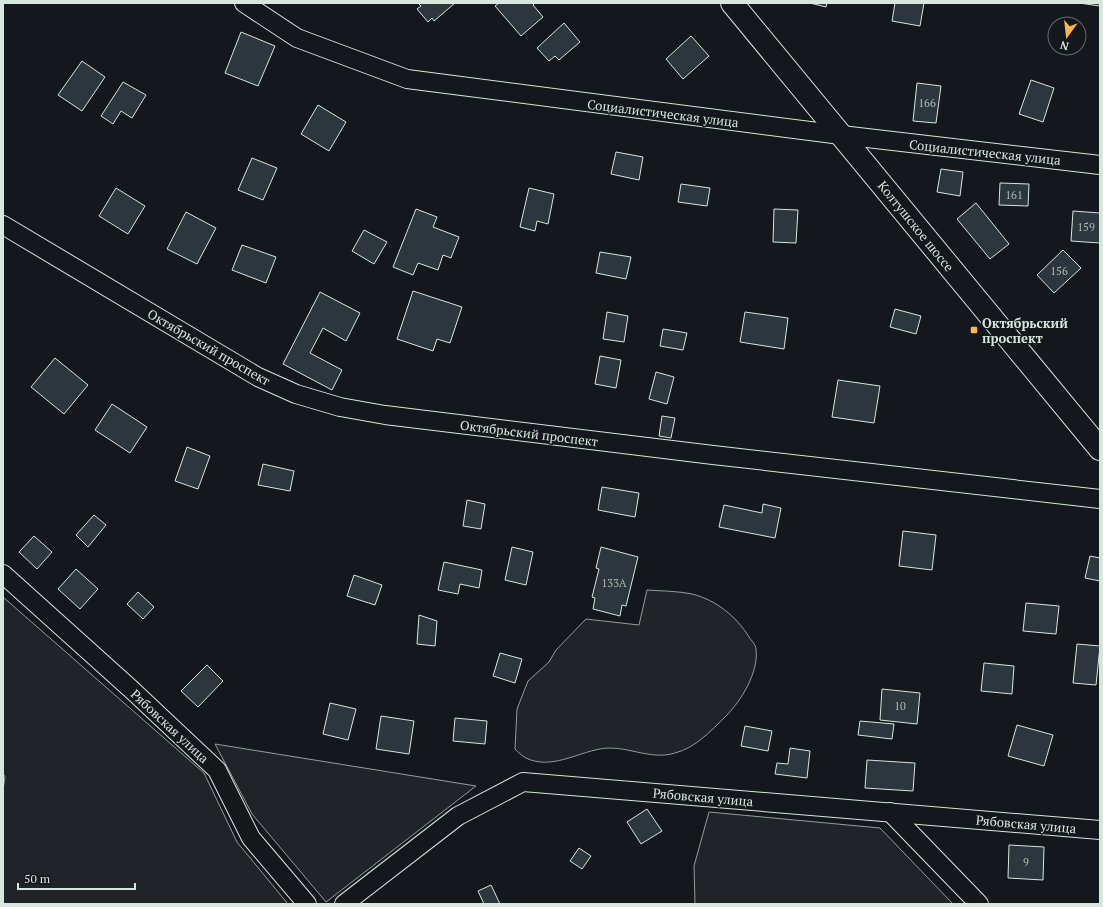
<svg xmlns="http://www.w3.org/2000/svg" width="1103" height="907" font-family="'PT Serif',serif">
  <rect width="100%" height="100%" fill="#14181c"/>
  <!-- green -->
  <g fill="#202428" stroke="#939e99">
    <path d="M 647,590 C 661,591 678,591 692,594 C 716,600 736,616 749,637 C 751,640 756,645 756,649 C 759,672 741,701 726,716 C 711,731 695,748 675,753 C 650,761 625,744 600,749 C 577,753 550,770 526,758 C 522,756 518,752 515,749 L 517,709 L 528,681 L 549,662 L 556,650 L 586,619 L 639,625 Z"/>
    <path d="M 3,597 L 204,773 L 237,842 L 288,904 L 3,904 L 3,790 L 5,777 L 3,773 Z"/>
    <path d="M 215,744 L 476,786 L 326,902 L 252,814 Z"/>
    <path d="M 709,812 L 880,828 L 953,904 L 695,904 L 694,866 Z"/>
  </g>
  <!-- building -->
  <g fill="#2c363c" stroke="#d8e6dc">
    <path d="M 418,3 L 455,3 L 434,21 L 432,18 L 428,22 L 417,9 L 421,6 Z"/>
    <path d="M 499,3 L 535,3 L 533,5 L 543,17 L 521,36 L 495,6 Z"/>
    <path d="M 810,3 L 827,3 L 826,7 Z"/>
    <path d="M 895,3 L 924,3 L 920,26 L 892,21 Z"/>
    <path d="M 1079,3 L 1100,3 L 1100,6 Z"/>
    <path d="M 564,23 L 580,42 L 559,60 L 555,56 L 549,61 L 537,48 Z"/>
    <path d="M 241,32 L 275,46 L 258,86 L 225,73 Z"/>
    <path d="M 691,36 L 709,56 L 683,79 L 666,59 Z"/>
    <path d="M 82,61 L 105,77 L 82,111 L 58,95 Z"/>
    <path d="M 1031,80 L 1054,88 L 1043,122 L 1019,114 Z"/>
    <path d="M 123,82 L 146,95 L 132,118 L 121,111 L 113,124 L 101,116 Z"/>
    <path d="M 917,83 L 941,86 L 936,123 L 913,121 Z"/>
    <path d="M 318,105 L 346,122 L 329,151 L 301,134 Z"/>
    <path d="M 616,152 L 643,157 L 639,180 L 611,174 Z"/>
    <path d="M 252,158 L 277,168 L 263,200 L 238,190 Z"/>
    <path d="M 941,169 L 963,172 L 960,196 L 937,192 Z"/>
    <path d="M 1000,183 L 1029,184 L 1028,206 L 999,205 Z"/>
    <path d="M 681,184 L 710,188 L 707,206 L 678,202 Z"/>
    <path d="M 116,188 L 145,206 L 128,234 L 99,216 Z"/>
    <path d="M 529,188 L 554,194 L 548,224 L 537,221 L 535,231 L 520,227 Z"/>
    <path d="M 976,203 L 1009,244 L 990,259 L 957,219 Z"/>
    <path d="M 416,209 L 437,217 L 433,227 L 459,237 L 451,258 L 443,255 L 438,270 L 418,263 L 413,275 L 393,267 Z"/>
    <path d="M 774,209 L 798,210 L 796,243 L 773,242 Z"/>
    <path d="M 1073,211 L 1100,213 L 1100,243 L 1071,241 Z"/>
    <path d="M 186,212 L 216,228 L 197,264 L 167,249 Z"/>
    <path d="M 364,230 L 387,242 L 374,264 L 352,251 Z"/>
    <path d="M 242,245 L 276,257 L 266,283 L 232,270 Z"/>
    <path d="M 1063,250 L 1081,268 L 1054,293 L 1037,275 Z"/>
    <path d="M 600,252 L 631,257 L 626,279 L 596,273 Z"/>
    <path d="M 413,291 L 462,307 L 450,343 L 437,339 L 433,351 L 397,339 Z"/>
    <path d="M 320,292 L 360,313 L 346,341 L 323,328 L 310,353 L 342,370 L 332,390 L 283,364 Z"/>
    <path d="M 895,309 L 921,316 L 916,334 L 890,327 Z"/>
    <path d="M 607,312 L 628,316 L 624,342 L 603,339 Z"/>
    <path d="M 745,312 L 788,318 L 784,349 L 740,342 Z"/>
    <path d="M 663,329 L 687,333 L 683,350 L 660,346 Z"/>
    <path d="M 600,356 L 621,360 L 616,388 L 595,384 Z"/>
    <path d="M 55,358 L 88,385 L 64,414 L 31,387 Z"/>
    <path d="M 656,372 L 674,377 L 667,404 L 649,399 Z"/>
    <path d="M 838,380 L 880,386 L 874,423 L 832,417 Z"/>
    <path d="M 112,404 L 147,427 L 130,453 L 95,430 Z"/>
    <path d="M 662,416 L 675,418 L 671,438 L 659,436 Z"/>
    <path d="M 187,447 L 210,456 L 198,489 L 175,481 Z"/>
    <path d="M 263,464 L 294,471 L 290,491 L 258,485 Z"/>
    <path d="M 602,487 L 639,493 L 635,517 L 598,510 Z"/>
    <path d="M 467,500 L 485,504 L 481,529 L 463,526 Z"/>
    <path d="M 763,504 L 781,508 L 775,538 L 719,527 L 724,505 L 762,513 Z"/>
    <path d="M 94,515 L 106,525 L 88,547 L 76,535 Z"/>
    <path d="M 903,531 L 936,535 L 932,570 L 899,566 Z"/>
    <path d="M 34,536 L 52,552 L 37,569 L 19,552 Z"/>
    <path d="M 512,547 L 533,552 L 526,585 L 505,580 Z"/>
    <path d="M 601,547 L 638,557 L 626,606 L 622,605 L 620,616 L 593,609 L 595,598 L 592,597 L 599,569 L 596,568 Z"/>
    <path d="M 1090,556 L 1100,558 L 1100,581 L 1085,578 Z"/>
    <path d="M 444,562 L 482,570 L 479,588 L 460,584 L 458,594 L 438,590 Z"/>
    <path d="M 76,569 L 98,589 L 80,609 L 58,589 Z"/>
    <path d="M 354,575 L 382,585 L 375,605 L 347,596 Z"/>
    <path d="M 138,592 L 154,607 L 143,619 L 127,604 Z"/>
    <path d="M 1026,603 L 1059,606 L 1056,634 L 1023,631 Z"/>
    <path d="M 419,615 L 437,621 L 435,646 L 417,644 Z"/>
    <path d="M 1077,644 L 1100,646 L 1096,685 L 1073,683 Z"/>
    <path d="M 500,653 L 522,659 L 515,683 L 493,676 Z"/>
    <path d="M 984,663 L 1014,666 L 1012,694 L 981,691 Z"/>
    <path d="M 207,665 L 223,681 L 198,707 L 181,691 Z"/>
    <path d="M 882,689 L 920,693 L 917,724 L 880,720 Z"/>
    <path d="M 330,703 L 356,709 L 348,740 L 323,734 Z"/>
    <path d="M 381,716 L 414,721 L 409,754 L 376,749 Z"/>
    <path d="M 455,718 L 487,721 L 485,744 L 453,741 Z"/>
    <path d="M 860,721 L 894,724 L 892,739 L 858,735 Z"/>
    <path d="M 1017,725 L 1053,735 L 1044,766 L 1008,756 Z"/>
    <path d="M 745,726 L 772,731 L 768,751 L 741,746 Z"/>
    <path d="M 790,748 L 810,751 L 807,778 L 775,774 L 777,763 L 788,764 Z"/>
    <path d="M 867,760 L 915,763 L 913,791 L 865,788 Z"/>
    <path d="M 647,809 L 662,831 L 641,844 L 627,822 Z"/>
    <path d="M 1009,845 L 1044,847 L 1043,880 L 1008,878 Z"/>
    <path d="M 579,848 L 591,856 L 582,869 L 570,861 Z"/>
    <path d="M 491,885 L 500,904 L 484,904 L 478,891 Z"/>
  </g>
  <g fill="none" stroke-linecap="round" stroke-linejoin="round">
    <!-- minor casing -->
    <g stroke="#d8e6dc" stroke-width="20">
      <g id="minor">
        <path d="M 244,3 L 297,38 L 407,79 L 841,135 L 1100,165"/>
        <path d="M 3,225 L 258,377 L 296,394 L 340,407 L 385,415 L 713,455 L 1100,499"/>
        <path d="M 3,574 L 132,690 L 217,770 L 251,838 L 307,904"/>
        <path d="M 890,812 L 979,904"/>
        <path d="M 344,904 L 458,816 L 523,782 L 1100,830"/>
      </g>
    </g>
    <!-- major casing -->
    <g stroke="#d8e6dc" stroke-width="24">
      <path id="major" d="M 732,3 L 1100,449"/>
    </g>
    <!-- minor -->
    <use href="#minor" stroke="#14181c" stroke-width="18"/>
    <!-- major -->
    <use href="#major" stroke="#14181c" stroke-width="22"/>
  </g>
  <!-- markers -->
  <rect fill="#ffb74d" stroke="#14181c" stroke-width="1.5" x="970" y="326" width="8" height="8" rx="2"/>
  <g text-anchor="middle" stroke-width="3" stroke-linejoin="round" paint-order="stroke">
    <!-- number labels -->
    <g font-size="11" fill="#adbab4">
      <text x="927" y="107">166</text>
      <text x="1014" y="199">161</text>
      <text x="1086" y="231">159</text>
      <text x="1059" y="275">156</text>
      <text x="614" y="587">133А</text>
      <text x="900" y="710">10</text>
      <text x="1026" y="866">9</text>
    </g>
    <!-- street labels -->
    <g font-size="13" fill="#d8e6dc" stroke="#14181c">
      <text transform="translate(663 113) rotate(7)" y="5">Социалистическая улица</text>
      <text transform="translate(985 152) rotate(6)" y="5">Социалистическая улица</text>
      <text transform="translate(916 226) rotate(51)" y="5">Колтушское шоссе</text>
      <text transform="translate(209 347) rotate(30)" y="5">Октябрьский проспект</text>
      <text transform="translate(529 433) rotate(7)" y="5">Октябрьский проспект</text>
      <text transform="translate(170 726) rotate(43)" y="5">Рябовская улица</text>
      <text transform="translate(703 797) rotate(5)" y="5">Рябовская улица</text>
      <text transform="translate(1026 824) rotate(5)" y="5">Рябовская улица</text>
    </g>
    <!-- poi labels -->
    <g font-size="13" font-weight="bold" fill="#d8e6dc" stroke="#14181c" text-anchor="start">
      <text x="982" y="328">Октябрьский<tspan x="982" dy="15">проспект</tspan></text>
    </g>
  </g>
  <!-- border -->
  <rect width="1103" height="907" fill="none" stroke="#d8e6dc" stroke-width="8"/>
  <!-- north arrow -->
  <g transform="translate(1067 36) rotate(195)"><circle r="19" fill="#14181c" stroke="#626a69"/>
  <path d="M0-3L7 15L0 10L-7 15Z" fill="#ffb74d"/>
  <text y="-6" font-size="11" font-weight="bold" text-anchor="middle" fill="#d8e6dc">N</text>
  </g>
  <!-- scale -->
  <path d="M18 883v6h117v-6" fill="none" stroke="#d8e6dc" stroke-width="2"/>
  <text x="24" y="883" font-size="12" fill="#d8e6dc" stroke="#14181c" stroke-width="3" paint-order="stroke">50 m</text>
</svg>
